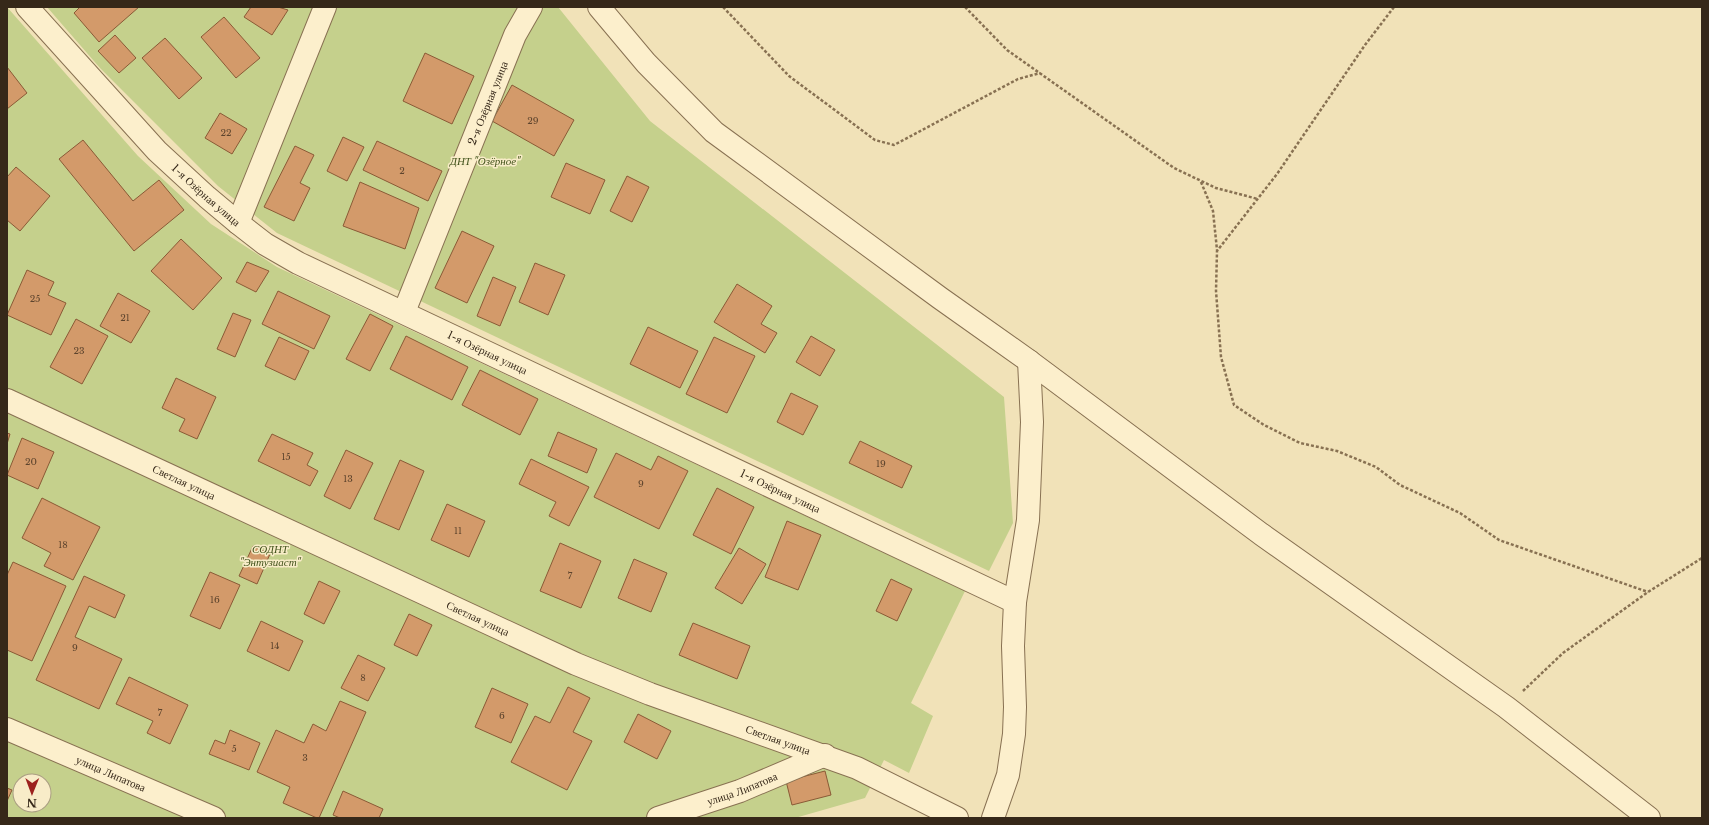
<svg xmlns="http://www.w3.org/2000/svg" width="1709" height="825" font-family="'Libre Baskerville',serif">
  <rect width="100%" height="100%" fill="#f1e2b8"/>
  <!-- green -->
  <g fill="#c5d08c" fill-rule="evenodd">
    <path d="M 7,7 L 138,156 L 211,224 L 277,267 L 965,591 L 911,703 L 933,716 L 909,773 L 884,760 L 865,798 L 795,818 L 7,818 ZM 20,781 L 44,781 L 44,805 L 20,805 Z"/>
    <path d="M 47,7 L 558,7 L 650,121 L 1004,397 L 1013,523 L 989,571 L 277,233 L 218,186 L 100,68 Z"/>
  </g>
  <!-- building -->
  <g fill="#d39a6a" stroke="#8a5a36">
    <path d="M 80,7 L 139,7 L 99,42 L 74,13 Z"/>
    <path d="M 251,7 L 278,7 L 288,10 L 272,35 L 244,17 Z"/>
    <path d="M 224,17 L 260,58 L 236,78 L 201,37 Z"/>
    <path d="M 115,35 L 136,58 L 119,73 L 98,51 Z"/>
    <path d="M 165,38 L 202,78 L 179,99 L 142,58 Z"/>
    <path d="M 425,53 L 474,76 L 452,124 L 403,101 Z"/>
    <path d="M 7,67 L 27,93 L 7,109 Z"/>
    <path d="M 512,85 L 574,120 L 554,156 L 492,121 Z"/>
    <path d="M 220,113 L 247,129 L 232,154 L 205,138 Z"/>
    <path d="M 343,137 L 364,147 L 347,181 L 327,171 Z"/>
    <path d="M 83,140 L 133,201 L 159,180 L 184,210 L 134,251 L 59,159 Z"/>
    <path d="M 377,141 L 442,171 L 428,201 L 363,170 Z"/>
    <path d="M 295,146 L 314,155 L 300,183 L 310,188 L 294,221 L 264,207 Z"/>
    <path d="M 566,163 L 605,180 L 590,214 L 551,197 Z"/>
    <path d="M 16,167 L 50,196 L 20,231 L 7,220 L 7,177 Z"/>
    <path d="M 627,176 L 649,187 L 632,222 L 610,211 Z"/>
    <path d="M 360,182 L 419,208 L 405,249 L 343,226 Z"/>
    <path d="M 462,231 L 494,246 L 467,303 L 435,288 Z"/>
    <path d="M 181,239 L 222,278 L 193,310 L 151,271 Z"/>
    <path d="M 247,262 L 269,271 L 256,292 L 236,282 Z"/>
    <path d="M 535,263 L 565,275 L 548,315 L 519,302 Z"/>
    <path d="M 27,270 L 54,282 L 48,295 L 66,303 L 51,335 L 7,315 Z"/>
    <path d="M 493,277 L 516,287 L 500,326 L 477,316 Z"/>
    <path d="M 737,284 L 772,306 L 761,324 L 777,333 L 765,353 L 714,322 Z"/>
    <path d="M 278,291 L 330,316 L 314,349 L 262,324 Z"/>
    <path d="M 118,293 L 150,311 L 131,343 L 100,326 Z"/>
    <path d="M 233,313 L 251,320 L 235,357 L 217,349 Z"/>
    <path d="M 370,314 L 393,326 L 370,371 L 346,359 Z"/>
    <path d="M 76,319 L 108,336 L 82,384 L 50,367 Z"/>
    <path d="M 648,327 L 698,351 L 680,388 L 630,364 Z"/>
    <path d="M 406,336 L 468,367 L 452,400 L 390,369 Z"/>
    <path d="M 811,336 L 835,350 L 820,376 L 796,362 Z"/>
    <path d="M 279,337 L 309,351 L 295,380 L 265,366 Z"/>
    <path d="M 714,337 L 755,356 L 727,413 L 686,394 Z"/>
    <path d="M 480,370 L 538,399 L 520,435 L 462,405 Z"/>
    <path d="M 176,378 L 216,397 L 197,439 L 179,431 L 185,419 L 162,408 Z"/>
    <path d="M 791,393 L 818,406 L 803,435 L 777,422 Z"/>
    <path d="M 558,432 L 597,449 L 587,473 L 548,456 Z"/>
    <path d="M 7,433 L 10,434 L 7,444 Z"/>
    <path d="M 272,434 L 313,453 L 307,465 L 318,471 L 310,486 L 258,461 Z"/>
    <path d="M 22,438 L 54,452 L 38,489 L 7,475 Z"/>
    <path d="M 860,441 L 912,466 L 902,488 L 849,463 Z"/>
    <path d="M 346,450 L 373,463 L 350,509 L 324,496 Z"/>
    <path d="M 616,453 L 651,470 L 658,456 L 688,471 L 659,529 L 594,497 Z"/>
    <path d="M 531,459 L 589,487 L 569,526 L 549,516 L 556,502 L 519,484 Z"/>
    <path d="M 400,460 L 424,471 L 399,530 L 374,519 Z"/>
    <path d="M 717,488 L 754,507 L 731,554 L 693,535 Z"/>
    <path d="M 42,498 L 100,527 L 73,580 L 44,566 L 51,553 L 22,538 Z"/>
    <path d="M 447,504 L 485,521 L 469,557 L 431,540 Z"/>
    <path d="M 787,521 L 821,535 L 798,590 L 765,577 Z"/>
    <path d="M 560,543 L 601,561 L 581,608 L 540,591 Z"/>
    <path d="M 253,546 L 270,554 L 257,584 L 239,576 Z"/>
    <path d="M 739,548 L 766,564 L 742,604 L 715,588 Z"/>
    <path d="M 634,559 L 667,573 L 651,612 L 618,598 Z"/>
    <path d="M 13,562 L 66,586 L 32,661 L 7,650 L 7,575 Z"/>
    <path d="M 210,572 L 240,585 L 220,629 L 190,616 Z"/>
    <path d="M 84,576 L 125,595 L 115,618 L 89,606 L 75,637 L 122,659 L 99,709 L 36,680 Z"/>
    <path d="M 891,579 L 912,589 L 897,621 L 876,611 Z"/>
    <path d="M 319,581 L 340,591 L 324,624 L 304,614 Z"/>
    <path d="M 409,614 L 432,625 L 417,656 L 394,645 Z"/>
    <path d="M 261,621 L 303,641 L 289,671 L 247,651 Z"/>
    <path d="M 693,623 L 750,646 L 737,679 L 679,655 Z"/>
    <path d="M 358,655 L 385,668 L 368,701 L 341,688 Z"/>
    <path d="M 129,677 L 188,705 L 170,744 L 147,733 L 153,721 L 116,704 Z"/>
    <path d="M 568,687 L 590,698 L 573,732 L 592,741 L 567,790 L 511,762 L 535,716 L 550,723 Z"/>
    <path d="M 492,688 L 528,704 L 511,743 L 475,727 Z"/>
    <path d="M 340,701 L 366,712 L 319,818 L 317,818 L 283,803 L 290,787 L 257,772 L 276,730 L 304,743 L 313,724 L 326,731 Z"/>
    <path d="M 638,714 L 671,731 L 657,759 L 624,742 Z"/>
    <path d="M 230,730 L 260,743 L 249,770 L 209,754 L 215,740 L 225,744 Z"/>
    <path d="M 825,771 L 831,795 L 792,805 L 786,781 Z"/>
    <path d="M 7,788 L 12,790 L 7,801 Z"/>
    <path d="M 343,791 L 383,809 L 379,818 L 340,818 L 333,815 Z"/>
  </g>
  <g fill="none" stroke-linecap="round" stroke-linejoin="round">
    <!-- street casing -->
    <g stroke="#887152" stroke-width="24">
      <g id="street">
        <path id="s1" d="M 27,7 L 157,151 L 207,197 L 238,223 L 265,244 L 298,263 L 1015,602"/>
        <path d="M 599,7 L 646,63 L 714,132 L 940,298 L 1029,361 L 1261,534 L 1506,707 L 1649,818"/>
        <path d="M 238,223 L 325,7"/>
        <path id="s2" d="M 404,312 L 515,35 L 531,7"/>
        <path id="s3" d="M 7,400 L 576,664 L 650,694 L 857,768 L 957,818"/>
        <path id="s4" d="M 7,729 L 214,818"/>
        <path id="s5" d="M 658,818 L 740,791 L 825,755"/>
        <path d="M 993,818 L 1008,775 L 1014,734 L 1015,707 L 1013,646 L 1015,602 L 1028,520 L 1032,422 L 1029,361"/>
      </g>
    </g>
    <!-- path -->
    <g stroke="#887152" stroke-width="2.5" stroke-dasharray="3 2" stroke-linecap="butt">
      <path d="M 723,7 L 789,76 L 875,140 L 894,145 L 1018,79 L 1040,73"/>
      <path d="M 965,7 L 1007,50 L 1174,168 L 1216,188 L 1258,199"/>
      <path d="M 1394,7 L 1365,45 L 1277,174 L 1217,251 L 1216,291 L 1221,357 L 1234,405 L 1264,425 L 1300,443 L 1337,451 L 1376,467 L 1400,485 L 1460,513 L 1499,540 L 1648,592"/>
      <path d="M 1201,182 L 1213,211 L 1217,250"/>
      <path d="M 1523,691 L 1563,653 L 1648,592 L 1702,558"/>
    </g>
    <!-- street -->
    <use href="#street" stroke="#fcefcc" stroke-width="22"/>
  </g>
  <g text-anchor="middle" stroke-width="3" stroke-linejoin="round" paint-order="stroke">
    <!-- number labels -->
    <g font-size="9" fill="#5d442d">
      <text x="533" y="124">29</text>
      <text x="226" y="136">22</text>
      <text x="402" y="174">2</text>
      <text x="35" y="302">25</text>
      <text x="125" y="321">21</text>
      <text x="79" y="354">23</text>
      <text x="286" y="460">15</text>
      <text x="31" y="465">20</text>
      <text x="881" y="467">19</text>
      <text x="348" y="482">13</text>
      <text x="641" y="487">9</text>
      <text x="458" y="534">11</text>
      <text x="63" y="548">18</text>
      <text x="570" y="579">7</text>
      <text x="215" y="603">16</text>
      <text x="275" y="649">14</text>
      <text x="75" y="651">9</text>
      <text x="363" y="681">8</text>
      <text x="160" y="716">7</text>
      <text x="502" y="719">6</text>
      <text x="234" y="752">5</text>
      <text x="305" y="761">3</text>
    </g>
    <!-- street labels -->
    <g font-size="11" fill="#362819" stroke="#f8ecc8">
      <text dy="4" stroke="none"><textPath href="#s2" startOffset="225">2-я Озёрная улица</textPath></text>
      <text dy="4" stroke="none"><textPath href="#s1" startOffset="260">1-я Озёрная улица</textPath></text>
      <text dy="4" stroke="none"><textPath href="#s1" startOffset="584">1-я Озёрная улица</textPath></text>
      <text dy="4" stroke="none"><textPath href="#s3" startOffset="195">Светлая улица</textPath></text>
      <text dy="4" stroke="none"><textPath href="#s1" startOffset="908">1-я Озёрная улица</textPath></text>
      <text dy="4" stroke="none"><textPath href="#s3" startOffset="519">Светлая улица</textPath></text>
      <text dy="4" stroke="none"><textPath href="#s3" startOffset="843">Светлая улица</textPath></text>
      <text dy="4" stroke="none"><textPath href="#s4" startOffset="113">улица Липатова</textPath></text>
      <text dy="4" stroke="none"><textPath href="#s5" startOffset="89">улица Липатова</textPath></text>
    </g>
    <!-- park labels -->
    <g font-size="11" font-style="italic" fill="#44541d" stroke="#f8ecc8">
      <text x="485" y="165">ДНТ "Озёрное"</text>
      <text x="270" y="553">СОДНТ<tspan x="270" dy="13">"Энтузиаст"</tspan></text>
    </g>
  </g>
  <!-- border -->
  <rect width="1709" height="825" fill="none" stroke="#362819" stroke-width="16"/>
  <!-- north arrow -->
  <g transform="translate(32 793) rotate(181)"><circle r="19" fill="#f8ecc8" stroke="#aa9e82"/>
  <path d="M0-3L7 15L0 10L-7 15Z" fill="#9c211d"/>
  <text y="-6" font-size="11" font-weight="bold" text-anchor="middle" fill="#362819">N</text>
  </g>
</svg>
